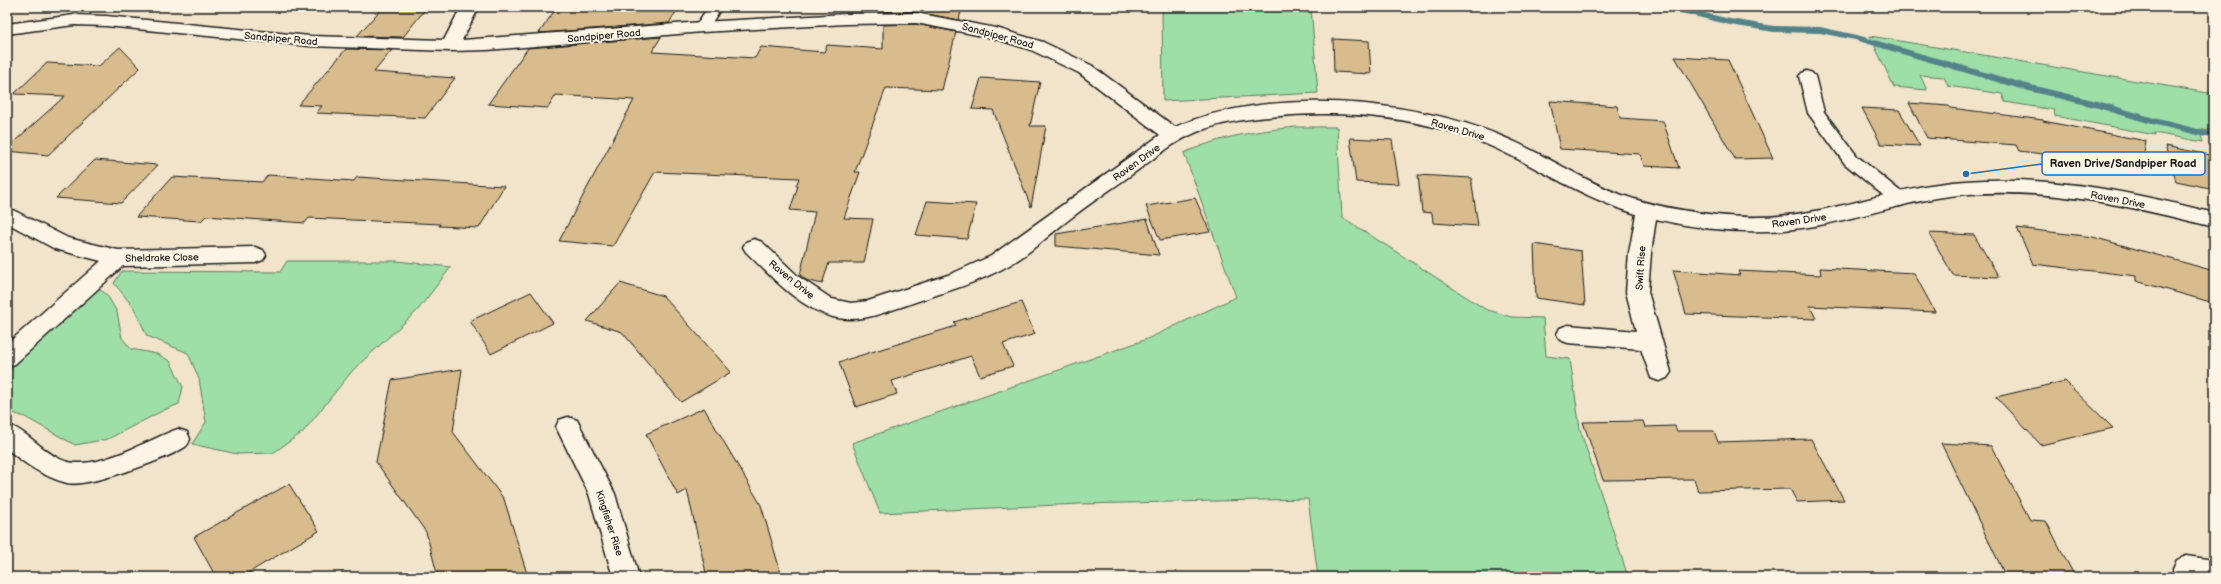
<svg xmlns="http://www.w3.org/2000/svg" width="2221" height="584" font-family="'Balsamiq Sans',sans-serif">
  <rect width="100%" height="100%" fill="#f1e4cb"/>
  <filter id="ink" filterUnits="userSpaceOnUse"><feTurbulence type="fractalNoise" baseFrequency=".025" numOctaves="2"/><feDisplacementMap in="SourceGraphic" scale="8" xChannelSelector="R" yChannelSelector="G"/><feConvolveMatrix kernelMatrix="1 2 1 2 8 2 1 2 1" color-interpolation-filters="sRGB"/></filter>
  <g filter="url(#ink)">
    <!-- green -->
    <g fill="#9edea7" stroke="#5d7d62">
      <path d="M 1162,7 L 1311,7 L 1318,93 L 1163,101 Z"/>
      <path d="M 1870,36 L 2214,94 L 2214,132 L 2199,129 L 2203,142 L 2154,133 L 2155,135 L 2055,116 L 2054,110 L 2005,102 L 2002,94 L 1948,86 L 1944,77 L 1920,75 L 1927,90 L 1894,87 Z"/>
      <path d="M 1297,127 L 1337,127 L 1342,217 L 1485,309 L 1511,317 L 1543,318 L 1546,356 L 1570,359 L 1580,429 L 1628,577 L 1318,577 L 1308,499 L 1080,504 L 880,513 L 852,443 L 1147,339 L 1236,297 L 1184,153 C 1222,136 1256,131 1297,127 Z"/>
      <path d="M 287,261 L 397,261 L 451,267 L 417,311 L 353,370 L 303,432 L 273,453 L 237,454 L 192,444 L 206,422 L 199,379 L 188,353 L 147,336 L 134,308 L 114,283 L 122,271 L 280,272 Z"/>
      <path d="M 97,287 L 107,295 L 117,312 L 122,338 L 131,349 L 157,354 L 170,361 L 183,387 L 179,404 L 164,410 L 108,439 L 75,445 L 25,417 L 7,411 L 7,374 L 17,361 Z"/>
    </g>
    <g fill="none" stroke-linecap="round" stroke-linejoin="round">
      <!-- stream -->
      <path fill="#538389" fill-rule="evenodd" d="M 1663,7 L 1680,7 L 1730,19 L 1774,26 L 1820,27 L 1857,35 L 2023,83 L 2101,102 L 2154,118 L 2214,133 L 2214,139 L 2148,123 L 2098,108 L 2017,88 L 1855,40 L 1820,33 L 1774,32 L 1730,25 L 1665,9 Z"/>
    </g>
    <!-- building -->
    <g fill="#d8bc8d" stroke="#1c1c1c">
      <path d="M 383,7 L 427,7 L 403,37 L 357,36 Z"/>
      <path d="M 557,7 L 679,7 L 669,23 L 539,33 Z"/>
      <path d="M 884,7 L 962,7 L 959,20 L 916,12 L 884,12 Z"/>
      <path d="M 916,24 L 956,32 L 942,90 L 886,88 L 855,172 L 860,172 L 844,218 L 873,219 L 864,263 L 829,263 L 822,284 L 806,280 L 800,275 L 815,212 L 790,210 L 798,186 L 796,186 L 799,178 L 655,172 L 613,246 L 559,241 L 634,100 L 556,95 L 548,108 L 488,104 L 528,48 L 661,37 L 652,52 L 755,58 L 761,47 L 824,52 L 827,45 L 883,49 L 883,25 Z"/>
      <path d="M 1333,39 L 1369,41 L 1371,74 L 1334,72 Z"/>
      <path d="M 120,47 L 140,68 L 48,155 L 7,151 L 7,148 L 65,96 L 14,94 L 47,63 L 99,66 Z"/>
      <path d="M 346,49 L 392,50 L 374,72 L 455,78 L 425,118 L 316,113 L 322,106 L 298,105 Z"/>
      <path d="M 1675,57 L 1728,60 L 1773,158 L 1735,159 Z"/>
      <path d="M 981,78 L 1040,82 L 1030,126 L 1046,126 L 1031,207 L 993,110 L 972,109 Z"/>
      <path d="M 1550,101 L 1617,106 L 1620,118 L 1663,121 L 1679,168 L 1644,166 L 1640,154 L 1560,149 Z"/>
      <path d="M 1909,103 L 1949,106 L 1951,108 L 2043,120 L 2043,121 L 2146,141 L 2142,167 L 2137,166 L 2139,172 L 2099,165 L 2099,161 L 2019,151 L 2016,145 L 1927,138 Z"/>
      <path d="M 1862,108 L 1899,110 L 1920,146 L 1881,144 Z"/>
      <path d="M 1350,138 L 1392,140 L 1399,184 L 1356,182 Z"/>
      <path d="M 2165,146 L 2214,156 L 2214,189 L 2176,181 Z"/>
      <path d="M 95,160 L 158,165 L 121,203 L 56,198 Z"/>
      <path d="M 268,175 L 354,181 L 357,177 L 504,186 L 479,228 L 439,226 L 440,224 L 309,218 L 305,223 L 206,216 L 201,221 L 136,217 L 172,177 L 262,182 Z"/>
      <path d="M 1418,175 L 1471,178 L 1478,226 L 1433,223 L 1432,213 L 1422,212 Z"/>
      <path d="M 1195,198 L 1210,232 L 1160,240 L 1146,206 Z"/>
      <path d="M 927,201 L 976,204 L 967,239 L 916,235 Z"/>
      <path d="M 1147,219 L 1159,255 L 1056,246 L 1056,234 Z"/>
      <path d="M 2017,228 L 2093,237 L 2214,271 L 2214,303 L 2136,281 L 2136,276 L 2033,264 Z"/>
      <path d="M 1929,233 L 1974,235 L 1999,277 L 1953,275 Z"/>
      <path d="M 1534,244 L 1581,251 L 1585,305 L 1536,298 Z"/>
      <path d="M 1820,268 L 1914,273 L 1935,312 L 1810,306 L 1816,319 L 1686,314 L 1673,270 L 1740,275 L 1738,271 L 1821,275 Z"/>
      <path d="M 620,283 L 663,296 L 731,372 L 681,402 L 622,332 L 587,321 Z"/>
      <path d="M 531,292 L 553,323 L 491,354 L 470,321 Z"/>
      <path d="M 1021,302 L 1035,334 L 1003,344 L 1013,366 L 980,376 L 971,356 L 892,381 L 897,394 L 856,407 L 839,362 L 956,326 L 954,322 Z"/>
      <path d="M 462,369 L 453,432 L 504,499 L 528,577 L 438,577 L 426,532 L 376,462 L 392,380 Z"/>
      <path d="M 2065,381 L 2113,428 L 2041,445 L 1996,397 Z"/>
      <path d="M 704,408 L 761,505 L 782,577 L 707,577 L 687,490 L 678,495 L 646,434 Z"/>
      <path d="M 1643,421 L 1645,427 L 1675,426 L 1677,431 L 1714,431 L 1718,442 L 1811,439 L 1844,500 L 1797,502 L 1790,489 L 1698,491 L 1694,479 L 1603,480 L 1583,422 Z"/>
      <path d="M 1941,443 L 1991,446 L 2030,520 L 2046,521 L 2075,577 L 2006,577 Z"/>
      <path d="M 289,484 L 319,531 L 241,577 L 216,577 L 194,537 Z"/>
    </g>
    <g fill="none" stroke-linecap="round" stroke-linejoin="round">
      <!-- lane casing -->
      <g stroke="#1c1c1c" stroke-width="3">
        <g id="lane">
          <path d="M 708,7 L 722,7 L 707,30 L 697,30 L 695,27 Z"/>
          <path d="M 1807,71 L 1812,73 L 1815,76 L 1824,112 L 1857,156 L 1906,196 L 1908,200 L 1906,204 L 1900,206 L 1894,204 L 1845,164 L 1808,113 L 1799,76 L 1802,73 Z"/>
        </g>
      </g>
      <!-- street casing -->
      <g stroke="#1c1c1c" stroke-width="3">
        <g id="street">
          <path d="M 461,7 L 479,7 L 462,40 L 702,22 L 846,14 L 916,13 L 996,28 L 1043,42 L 1091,65 L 1175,127 C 1265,87 1411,98 1501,136 C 1543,153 1580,179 1622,195 C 1652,206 1684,211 1716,215 C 1758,220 1798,216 1839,206 C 1872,199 1904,188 1938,184 C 2031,171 2124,190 2214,213 L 2214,227 C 2134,207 2052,188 1969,194 C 1914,198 1863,218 1809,227 C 1758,235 1706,231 1656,219 L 1651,253 L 1648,292 L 1671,372 L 1667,378 L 1659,381 L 1651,378 L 1641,349 L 1568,343 L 1560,340 L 1557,334 L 1560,328 L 1568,325 L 1636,331 L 1626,292 L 1629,253 L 1636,214 C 1586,199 1544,171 1497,149 C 1428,117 1345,109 1269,117 C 1245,119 1219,123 1197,132 C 1175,141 1157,156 1138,170 C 1113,188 1087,205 1062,225 C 1048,236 1034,249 1019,259 C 986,281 947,291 910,304 C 885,312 859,324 833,317 C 798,307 772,277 746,252 L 743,247 L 746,242 L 754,239 L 762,242 L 799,277 L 832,299 L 851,303 L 868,301 L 951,274 L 991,256 L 1160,135 L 1079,73 L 1031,50 L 993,38 L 916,23 L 846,24 L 702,32 L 487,50 L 450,51 L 310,46 L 106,26 L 74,25 L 7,34 L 7,24 L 74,15 L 106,16 L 310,36 L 444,40 Z"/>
          <path d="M 7,207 L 68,238 L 118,250 L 255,247 L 263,250 L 266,255 L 263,260 L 255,263 L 123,266 L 15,364 L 7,367 L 7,344 L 101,261 L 55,249 L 7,223 Z"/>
          <path d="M 568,417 L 577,420 L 615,494 L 639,577 L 613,577 L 589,494 L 556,427 L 559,420 Z"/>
          <path d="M 7,424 C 27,431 41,450 60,459 C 92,475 146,440 178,429 L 187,432 L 190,439 C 189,442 188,445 185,447 C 167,459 88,488 67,483 C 44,477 25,464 7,449 Z"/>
          <path d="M 2186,556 L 2214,560 L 2214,577 L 2174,577 L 2173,568 L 2177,560 Z"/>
        </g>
      </g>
      <!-- lane -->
      <use href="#lane" fill="#fcf5e5" fill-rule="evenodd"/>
      <!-- street -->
      <use href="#street" fill="#fcf5e5" fill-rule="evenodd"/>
    </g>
  </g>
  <g text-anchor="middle" stroke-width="4" stroke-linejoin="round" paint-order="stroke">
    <!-- street labels -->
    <g font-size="10" fill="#1c1c1c" stroke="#fcf5e5">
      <text transform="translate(604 35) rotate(-5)" y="4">Sandpiper Road</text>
      <text transform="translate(998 35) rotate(15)" y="4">Sandpiper Road</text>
      <text transform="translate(281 38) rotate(5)" y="4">Sandpiper Road</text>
      <text transform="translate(1458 129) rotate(16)" y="4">Raven Drive</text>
      <text transform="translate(1136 162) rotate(-36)" y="4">Raven Drive</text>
      <text transform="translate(2118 199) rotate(11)" y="4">Raven Drive</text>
      <text transform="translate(1799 220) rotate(-8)" y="4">Raven Drive</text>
      <text transform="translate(162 257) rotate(-1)" y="4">Sheldrake Close</text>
      <text transform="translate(1640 268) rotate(-86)" y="4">Swift Rise</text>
      <text transform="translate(792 279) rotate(39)" y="4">Raven Drive</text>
      <text transform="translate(610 523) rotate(72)" y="4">Kingfisher Rise</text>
    </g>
  </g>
  <!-- callouts -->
  <path fill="none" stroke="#1f6fb2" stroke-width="1.5" d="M1966 174L2042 164"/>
  <circle fill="#1f6fb2" stroke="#fcf5e5" stroke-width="1.5" cx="1966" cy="174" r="4"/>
  <rect fill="#fcf5e5" stroke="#1f6fb2" stroke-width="1.5" x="2042" y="152" width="163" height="23" rx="4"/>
  <g font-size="11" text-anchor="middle" font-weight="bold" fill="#1c1c1c">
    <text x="2123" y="167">Raven Drive/Sandpiper Road</text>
  </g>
  <!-- margin -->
  <rect width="2221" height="584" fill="none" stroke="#fcf5e5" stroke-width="24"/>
  <rect x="12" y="12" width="2197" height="560" fill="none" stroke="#1c1c1c" stroke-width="1.5" filter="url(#ink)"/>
</svg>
